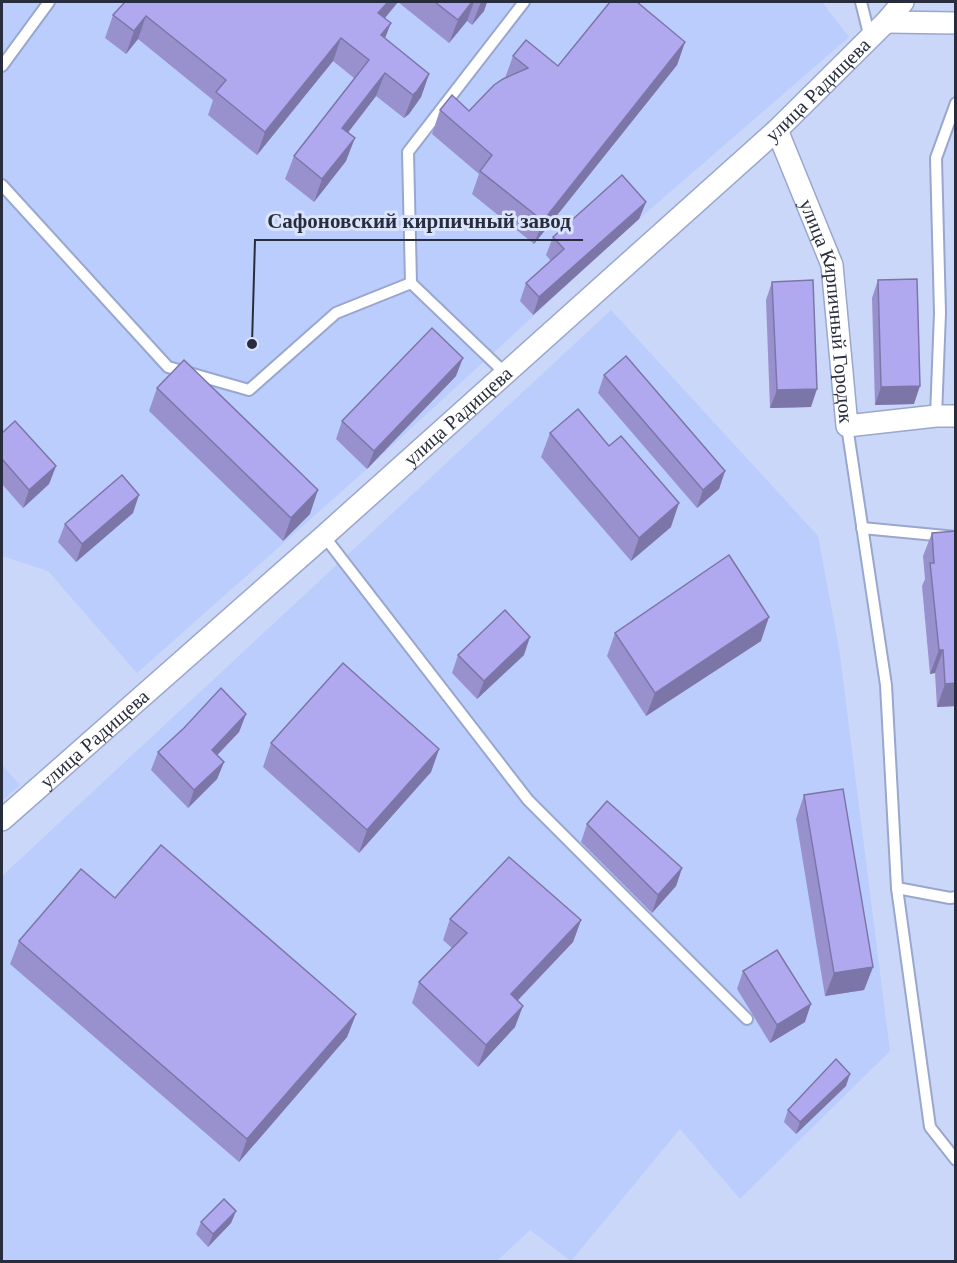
<svg xmlns="http://www.w3.org/2000/svg" width="957" height="1263" font-family="'Times New Roman',serif">
  <rect width="100%" height="100%" fill="#cad7f8"/>
  <!-- built -->
  <g fill="#bbcdfd">
    <path d="M 2,2 L 822,2 L 849,37 L 639,219 L 367,469 L 137,673 L 48,571 L 2,556 Z"/>
    <path d="M 611,310 L 818,536 L 839,648 L 890,1051 L 740,1199 L 680,1129 L 571,1261 L 530,1230 L 497,1261 L 2,1262 L 2,876 Z"/>
    <path d="M 2,765 L 20,785 L 2,801 Z"/>
  </g>
  <g fill="none" stroke-linecap="round" stroke-linejoin="round">
    <!-- lane casing -->
    <g stroke="#99a7cf" stroke-width="14">
      <g id="lane">
        <path d="M 861,2 L 870,38"/>
        <path d="M 2,66 L 49,2"/>
        <path d="M 2,185 L 168,367 L 249,390 L 336,313 L 411,283 L 506,374"/>
        <path d="M 411,283 L 408,152 L 524,2"/>
        <path d="M 936,416 L 940,313 L 936,158 L 956,103"/>
        <path d="M 847,426 L 886,685 L 897,888 L 930,1127 L 956,1160"/>
        <path d="M 862,528 L 956,537"/>
        <path d="M 324,536 L 528,800 L 747,1019"/>
        <path d="M 897,888 L 950,898 L 956,897"/>
      </g>
    </g>
    <!-- street casing -->
    <g stroke="#99a7cf" stroke-width="24">
      <g id="street">
        <path d="M 886,22 L 956,23"/>
        <path id="s1" d="M 777,130 L 832,265 L 847,426 L 936,416 L 956,416"/>
        <path id="s2" d="M 2,820 L 324,536 L 777,130 L 886,22 L 903,2"/>
      </g>
    </g>
    <!-- lane -->
    <use href="#lane" stroke="#fff" stroke-width="10"/>
    <!-- street -->
    <use href="#street" stroke="#fff" stroke-width="21"/>
  </g>
  <!-- wall -->
  <g fill="#9891ce">
    <path d="M 125,2 L 487,2 L 484,11 L 472,25 L 467,21 L 449,43 L 398,2 L 385,18 L 385,39 L 429,74 L 421,97 L 409,114 L 404,118 L 376,96 L 348,132 L 346,161 L 314,202 L 285,179 L 294,156 L 354,78 L 333,61 L 257,155 L 208,115 L 213,100 L 138,39 L 126,54 L 105,38 L 113,15 Z"/>
    <path d="M 685,42 L 677,65 L 534,244 L 472,194 L 479,174 L 432,134 L 440,110 L 469,111 L 505,78 L 513,56 L 558,66 Z"/>
    <path d="M 646,202 L 639,219 L 533,315 L 520,301 L 526,283 L 551,261 L 546,255 L 553,237 Z"/>
    <path d="M 878,280 L 914,404 L 875,405 L 872,298 Z"/>
    <path d="M 772,282 L 811,407 L 770,408 L 766,300 Z"/>
    <path d="M 604,375 L 725,471 L 719,489 L 697,508 L 598,393 Z"/>
    <path d="M 456,376 L 367,469 L 336,439 L 342,421 Z"/>
    <path d="M 157,388 L 310,514 L 283,541 L 149,411 Z"/>
    <path d="M 2,433 L 56,466 L 49,484 L 23,508 L 2,484 Z"/>
    <path d="M 550,433 L 609,446 L 671,527 L 631,561 L 541,457 Z"/>
    <path d="M 133,513 L 76,562 L 58,542 L 65,524 Z"/>
    <path d="M 932,533 L 956,706 L 937,707 L 935,673 L 930,674 L 922,586 L 925,579 L 923,556 Z"/>
    <path d="M 615,633 L 761,641 L 646,716 L 607,656 Z"/>
    <path d="M 458,655 L 524,655 L 477,699 L 452,673 Z"/>
    <path d="M 246,714 L 239,732 L 217,755 L 224,762 L 217,779 L 188,808 L 151,770 L 158,752 Z"/>
    <path d="M 271,743 L 439,749 L 431,772 L 359,853 L 263,767 Z"/>
    <path d="M 804,795 L 873,967 L 864,990 L 825,996 L 796,819 Z"/>
    <path d="M 587,824 L 682,868 L 676,886 L 652,913 L 581,842 Z"/>
    <path d="M 115,898 L 356,1014 L 347,1037 L 239,1162 L 10,964 L 19,941 Z"/>
    <path d="M 450,919 L 581,920 L 573,942 L 517,1000 L 515,1027 L 478,1067 L 412,1003 L 419,982 L 452,948 L 443,940 Z"/>
    <path d="M 743,971 L 805,1022 L 770,1043 L 737,989 Z"/>
    <path d="M 846,1086 L 796,1134 L 784,1122 L 788,1110 Z"/>
    <path d="M 236,1211 L 231,1223 L 208,1247 L 196,1234 L 201,1222 Z"/>
  </g>
  <!-- shaded-wall -->
  <g fill="#7c76a8">
    <path d="M 388,2 L 398,2 L 370,36 L 378,13 Z"/>
    <path d="M 472,2 L 474,2 L 467,21 L 449,43 L 458,20 Z"/>
    <path d="M 481,2 L 487,2 L 484,11 L 472,25 Z"/>
    <path d="M 146,16 L 138,39 L 126,54 L 134,31 Z"/>
    <path d="M 391,23 L 382,46 L 381,35 Z"/>
    <path d="M 341,38 L 333,61 L 257,155 L 265,132 Z"/>
    <path d="M 685,42 L 677,65 L 534,244 L 543,221 Z"/>
    <path d="M 385,73 L 376,96 L 334,151 L 342,128 Z"/>
    <path d="M 429,74 L 421,97 L 409,114 L 404,118 L 413,95 Z"/>
    <path d="M 355,138 L 346,161 L 314,202 L 322,179 Z"/>
    <path d="M 646,202 L 639,219 L 533,315 L 539,297 Z"/>
    <path d="M 463,358 L 456,376 L 367,469 L 374,451 Z"/>
    <path d="M 920,386 L 914,404 L 875,405 L 881,387 Z"/>
    <path d="M 817,389 L 811,407 L 770,408 L 777,390 Z"/>
    <path d="M 56,466 L 49,484 L 23,508 L 29,490 Z"/>
    <path d="M 725,471 L 719,489 L 697,508 L 703,490 Z"/>
    <path d="M 318,490 L 310,514 L 283,541 L 291,518 Z"/>
    <path d="M 139,495 L 133,513 L 76,562 L 82,544 Z"/>
    <path d="M 679,503 L 671,527 L 631,561 L 639,538 Z"/>
    <path d="M 769,617 L 761,641 L 646,716 L 655,693 Z"/>
    <path d="M 530,637 L 524,655 L 477,699 L 484,681 Z"/>
    <path d="M 939,650 L 943,650 L 935,673 L 930,674 Z"/>
    <path d="M 956,683 L 956,706 L 937,707 L 945,684 Z"/>
    <path d="M 246,714 L 239,732 L 205,768 L 212,750 Z"/>
    <path d="M 439,749 L 431,772 L 359,853 L 367,830 Z"/>
    <path d="M 224,762 L 217,779 L 188,808 L 194,790 Z"/>
    <path d="M 682,868 L 676,886 L 652,913 L 658,895 Z"/>
    <path d="M 581,920 L 573,942 L 503,1016 L 511,994 Z"/>
    <path d="M 873,967 L 864,990 L 825,996 L 834,973 Z"/>
    <path d="M 811,1004 L 805,1022 L 770,1043 L 777,1025 Z"/>
    <path d="M 523,1006 L 515,1027 L 478,1067 L 486,1045 Z"/>
    <path d="M 356,1014 L 347,1037 L 239,1162 L 247,1139 Z"/>
    <path d="M 850,1074 L 846,1086 L 796,1134 L 800,1122 Z"/>
    <path d="M 236,1211 L 231,1223 L 208,1247 L 213,1234 Z"/>
  </g>
  <!-- building -->
  <g fill="#b1a9f0" stroke="#7c76a8" stroke-width="1.5">
    <path d="M 125,2 L 388,2 L 378,13 L 391,23 L 381,35 L 429,74 L 417,91 L 413,95 L 385,73 L 342,128 L 355,138 L 322,179 L 294,156 L 369,60 L 341,38 L 265,132 L 216,92 L 226,80 L 146,16 L 134,31 L 113,15 Z"/>
    <path d="M 435,2 L 472,2 L 458,20 Z"/>
    <path d="M 610,2 L 637,2 L 685,42 L 543,221 L 480,171 L 492,155 L 440,110 L 452,95 L 469,111 L 494,85 L 503,79 L 528,68 L 513,56 L 526,40 L 558,66 Z"/>
    <path d="M 622,175 L 646,202 L 539,297 L 526,283 L 564,249 L 553,237 Z"/>
    <path d="M 917,279 L 920,386 L 881,387 L 878,280 Z"/>
    <path d="M 813,280 L 817,389 L 777,390 L 772,282 Z"/>
    <path d="M 432,328 L 463,358 L 374,451 L 342,421 Z"/>
    <path d="M 626,356 L 725,471 L 703,490 L 604,375 Z"/>
    <path d="M 184,360 L 318,490 L 291,518 L 157,388 Z"/>
    <path d="M 578,409 L 609,446 L 621,436 L 679,503 L 639,538 L 550,433 Z"/>
    <path d="M 15,421 L 56,466 L 29,490 L 2,459 L 2,433 Z"/>
    <path d="M 122,475 L 139,495 L 82,544 L 65,524 Z"/>
    <path d="M 956,531 L 956,683 L 945,684 L 943,650 L 939,650 L 932,582 L 930,563 L 934,563 L 932,533 Z"/>
    <path d="M 729,555 L 769,617 L 655,693 L 615,633 Z"/>
    <path d="M 505,610 L 530,637 L 484,681 L 458,655 Z"/>
    <path d="M 343,663 L 439,749 L 367,830 L 271,743 Z"/>
    <path d="M 221,688 L 246,714 L 212,750 L 224,762 L 194,790 L 158,752 L 184,728 Z"/>
    <path d="M 843,789 L 873,967 L 834,973 L 804,795 Z"/>
    <path d="M 607,801 L 682,868 L 658,895 L 587,824 Z"/>
    <path d="M 161,845 L 356,1014 L 247,1139 L 19,941 L 81,869 L 115,898 Z"/>
    <path d="M 509,857 L 581,920 L 511,994 L 523,1006 L 486,1045 L 419,982 L 467,933 L 450,919 Z"/>
    <path d="M 777,950 L 811,1004 L 777,1025 L 743,971 Z"/>
    <path d="M 836,1059 L 850,1074 L 800,1122 L 788,1110 Z"/>
    <path d="M 224,1199 L 236,1211 L 213,1234 L 201,1222 Z"/>
  </g>
  <g text-anchor="middle" stroke-width="6" stroke-linejoin="round" paint-order="stroke">
    <!-- street labels -->
    <g font-size="20" fill="#282d3d" stroke="#dbe4fd">
      <text dy="7" stroke="none"><textPath href="#s2" startOffset="1095">улица Радищева</textPath></text>
      <text dy="7" stroke="none"><textPath href="#s1" startOffset="190">улица Кирпичный Городок</textPath></text>
      <text dy="7" stroke="none"><textPath href="#s2" startOffset="609">улица Радищева</textPath></text>
      <text dy="7" stroke="none"><textPath href="#s2" startOffset="123">улица Радищева</textPath></text>
    </g>
  </g>
  <!-- callouts -->
  <path fill="none" stroke="#282d3d" stroke-width="2" d="M252 344L255 240H583"/>
  <circle fill="#282d3d" stroke="#dbe4fd" stroke-width="2" cx="252" cy="344" r="6"/>
  <g font-size="21" text-anchor="middle" font-weight="bold" fill="#282d3d" stroke="#dbe4fd" stroke-width="6" stroke-linejoin="round" paint-order="stroke">
    <text x="419" y="228">Сафоновский кирпичный завод</text>
  </g>
  <!-- border -->
  <rect width="957" height="1263" fill="none" stroke="#282d3d" stroke-width="6"/>
</svg>
